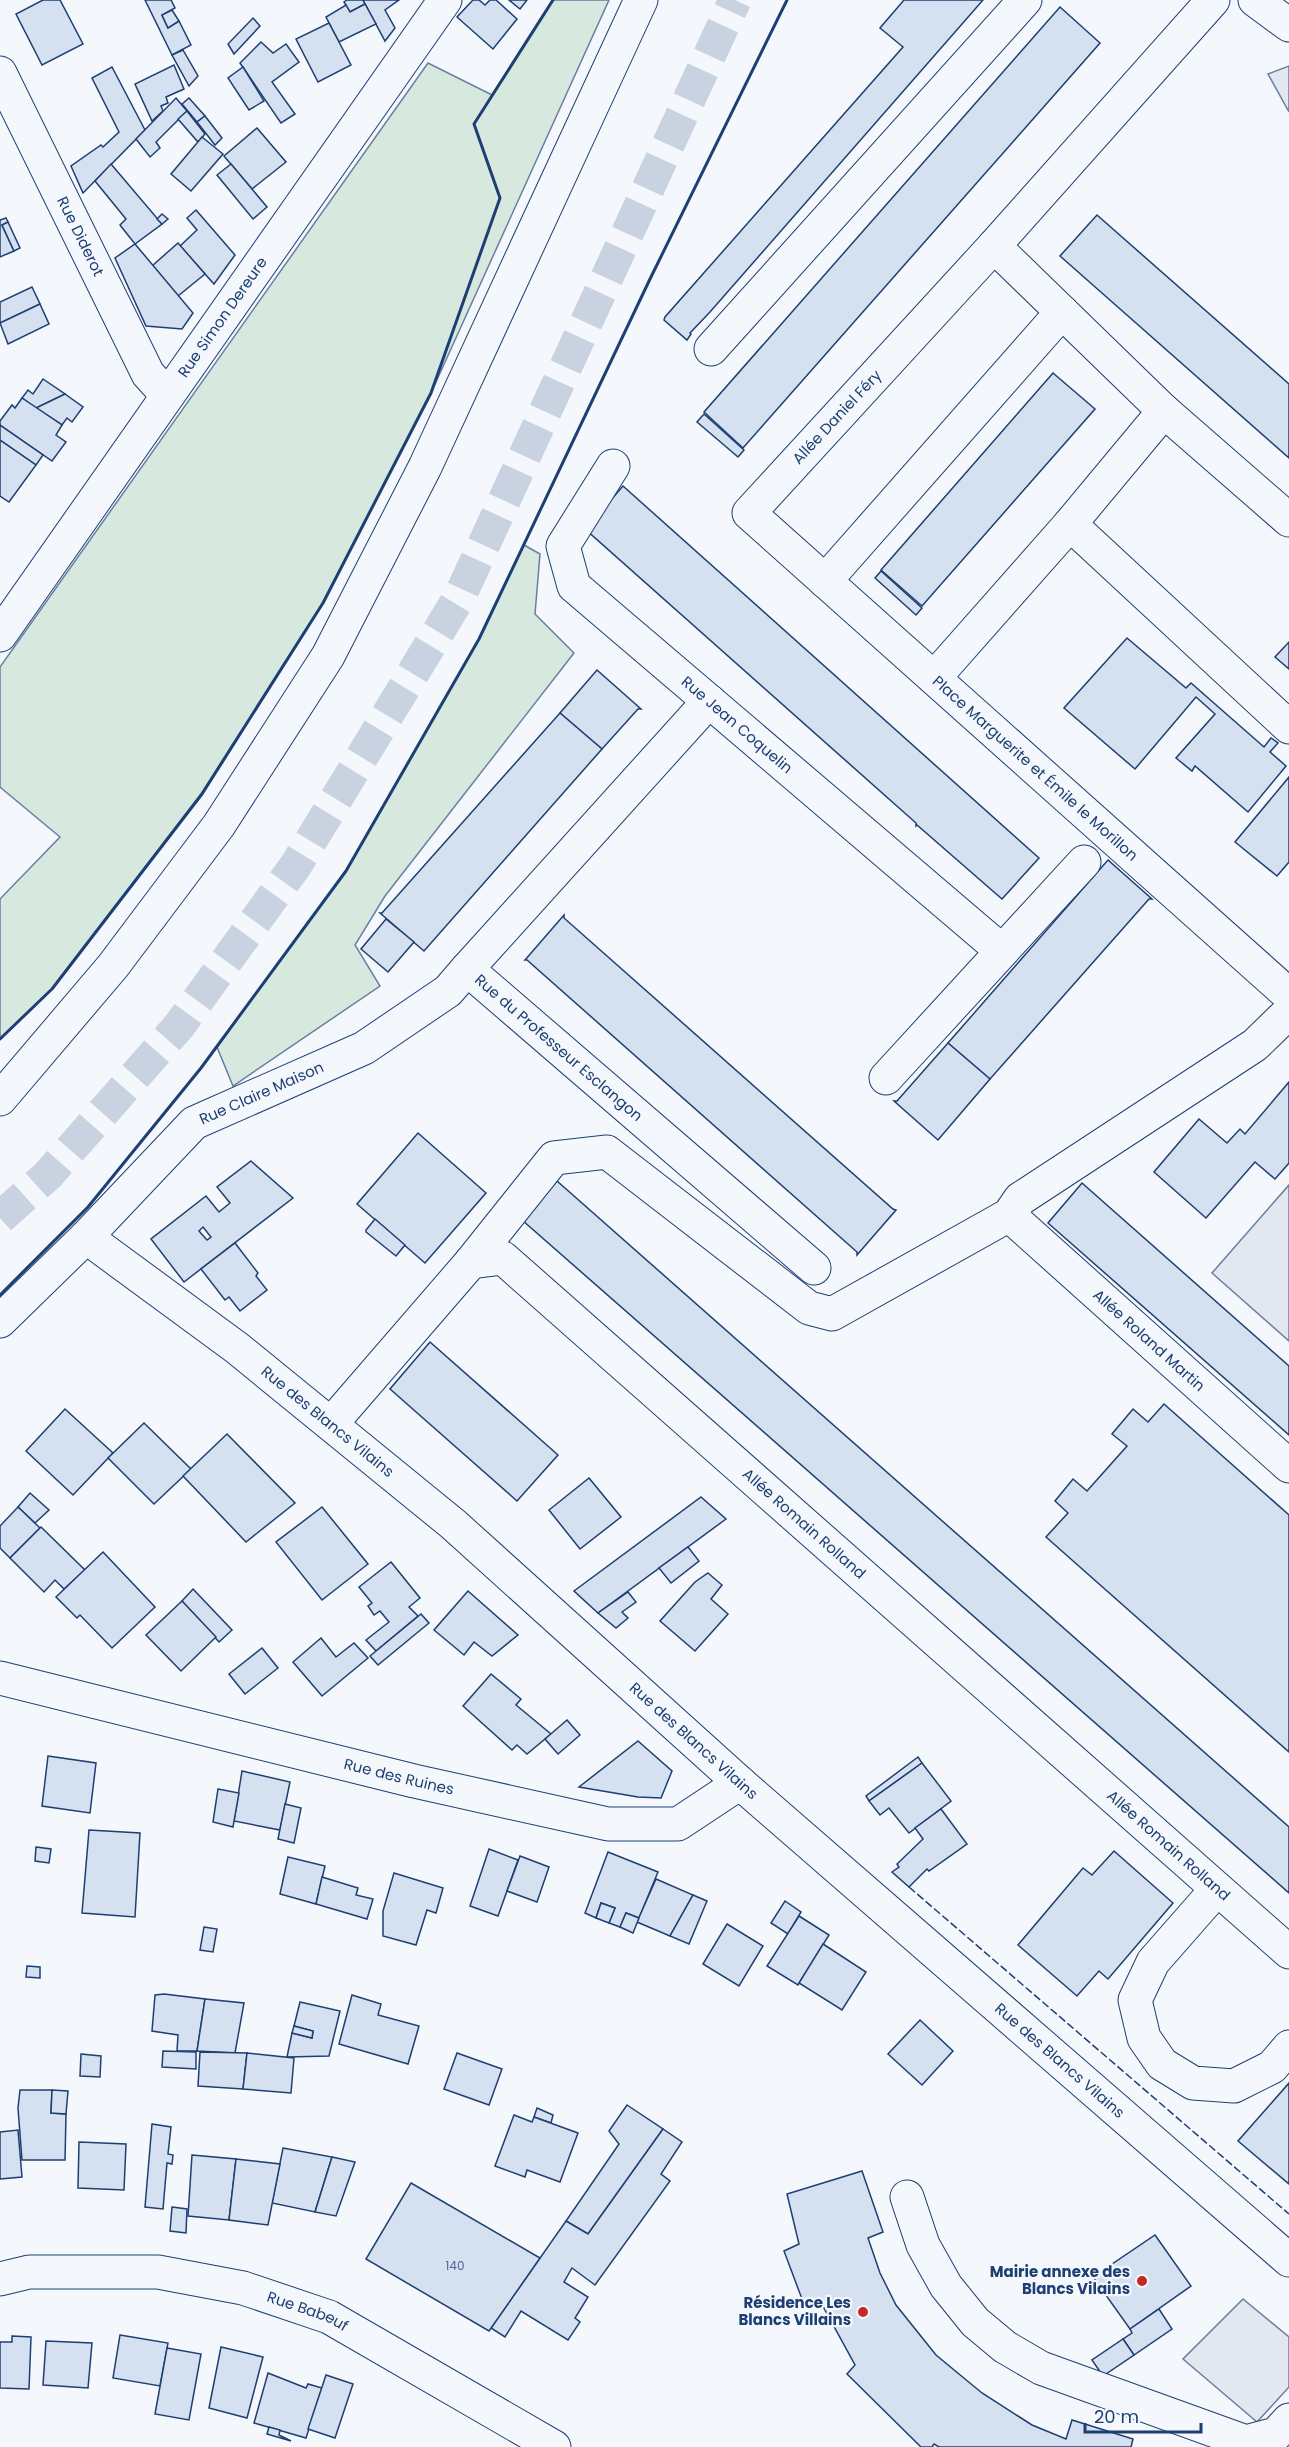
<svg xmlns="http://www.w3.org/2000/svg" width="1289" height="2447" font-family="Poppins,sans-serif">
  <rect width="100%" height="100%" fill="#f4f7fb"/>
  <!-- green -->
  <g fill="#d7e8df" stroke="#687fa3" stroke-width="1.5">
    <path d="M 553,0 L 609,0 L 431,393 L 323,603 L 201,794 L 52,989 L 0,1039 L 0,899 L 60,837 L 0,787 L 0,667 L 428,63 L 492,95 Z"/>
    <path d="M 524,545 L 540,554 L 535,614 L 574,653 L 385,896 L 355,945 L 380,986 L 233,1086 L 217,1047 L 346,871 L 479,639 Z"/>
  </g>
  <!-- parking -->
  <g fill="#e3e8f0" stroke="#687fa3" stroke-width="1.5">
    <path d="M 1289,66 L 1289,112 L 1268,74 Z"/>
    <path d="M 1289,1185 L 1289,1341 L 1212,1273 Z"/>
    <path d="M 1243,2299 L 1289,2337 L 1289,2387 L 1257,2422 L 1183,2359 Z"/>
  </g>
  <!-- building -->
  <g fill="#d5e0f0" stroke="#1d3f73" stroke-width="1.5" fill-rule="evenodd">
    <path d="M 43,0 L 60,0 L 83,44 L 42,65 L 16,14 Z"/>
    <path d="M 145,0 L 171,0 L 175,8 L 162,15 L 168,28 L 179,21 L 191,45 L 172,55 Z"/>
    <path d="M 347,0 L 363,0 L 365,4 L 350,12 L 344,2 Z"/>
    <path d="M 363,0 L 399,0 L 385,10 L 395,28 L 385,41 Z"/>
    <path d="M 473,0 L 479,0 L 485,5 L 490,0 L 496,0 L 517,19 L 493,49 L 457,17 Z"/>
    <path d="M 509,0 L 527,0 L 520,9 Z"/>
    <path d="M 904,0 L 983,0 L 710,312 L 690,333 L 691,334 L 687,340 L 664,320 L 665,317 L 903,47 L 880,28 Z"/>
    <path d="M 365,4 L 376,24 L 339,42 L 326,17 L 346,5 L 350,12 Z"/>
    <path d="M 1060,7 L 1100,43 L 743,448 L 704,412 Z"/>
    <path d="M 172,10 L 179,21 L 168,28 L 162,15 Z"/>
    <path d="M 253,18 L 260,26 L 234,54 L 228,44 Z"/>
    <path d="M 329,23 L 351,65 L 318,82 L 296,39 Z"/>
    <path d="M 261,42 L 273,53 L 286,44 L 299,62 L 272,82 L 295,114 L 281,123 L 240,63 Z"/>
    <path d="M 183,50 L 198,76 L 189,86 L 172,55 Z"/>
    <path d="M 174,65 L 184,89 L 166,97 L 168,103 L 161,106 L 163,111 L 152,121 L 135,84 Z"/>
    <path d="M 112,67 L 145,130 L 83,193 L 71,166 L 101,145 L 103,147 L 119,132 L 92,78 Z"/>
    <path d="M 243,67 L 264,101 L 249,110 L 228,78 Z"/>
    <path d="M 176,98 L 187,111 L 156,142 L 160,148 L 150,157 L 136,139 Z"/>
    <path d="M 189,98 L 205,116 L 197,122 L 182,104 Z"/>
    <path d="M 187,111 L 205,134 L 198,142 L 178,119 Z"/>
    <path d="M 205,116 L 222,138 L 215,145 L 197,122 Z"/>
    <path d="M 257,128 L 286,162 L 252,189 L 224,156 Z"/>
    <path d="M 202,137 L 223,154 L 191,191 L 171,174 Z"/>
    <path d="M 111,164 L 162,224 L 135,244 L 120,225 L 126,219 L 95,181 Z"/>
    <path d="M 231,164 L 267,207 L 253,219 L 217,175 Z"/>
    <path d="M 196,210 L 235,255 L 214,284 L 180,246 L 197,230 L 187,218 Z"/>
    <path d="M 162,214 L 168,219 L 162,224 L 157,219 Z"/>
    <path d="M 1097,215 L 1289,384 L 1289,458 L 1060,256 Z"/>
    <path d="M 6,218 L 8,222 L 2,225 L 14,251 L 0,257 L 0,220 Z"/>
    <path d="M 8,222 L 20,248 L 14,251 L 2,225 Z"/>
    <path d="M 178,243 L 205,274 L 178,296 L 152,266 Z"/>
    <path d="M 135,244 L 193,313 L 182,329 L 146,326 L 115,258 Z"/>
    <path d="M 32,287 L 40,304 L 0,323 L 0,302 Z"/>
    <path d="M 40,304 L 49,324 L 8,344 L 0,323 Z"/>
    <path d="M 1053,373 L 1095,409 L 922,606 L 881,570 Z"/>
    <path d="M 43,379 L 65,394 L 36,408 L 22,398 L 28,390 L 33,394 Z"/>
    <path d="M 65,394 L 83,407 L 72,422 L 67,418 L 62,425 L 36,408 Z"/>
    <path d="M 22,398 L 62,425 L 56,435 L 66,442 L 52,461 L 0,425 L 0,421 L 12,405 L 15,408 Z"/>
    <path d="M 704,414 L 744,450 L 738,457 L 697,422 Z"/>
    <path d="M 0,425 L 43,455 L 36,465 L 0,440 Z"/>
    <path d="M 0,440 L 36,465 L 9,502 L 0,496 Z"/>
    <path d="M 623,486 L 1039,858 L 1002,899 L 917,825 L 916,826 L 916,823 L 586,530 L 584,531 Z"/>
    <path d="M 881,571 L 922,608 L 916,615 L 875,578 Z"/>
    <path d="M 1127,638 L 1186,688 L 1191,683 L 1264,747 L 1271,738 L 1278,743 L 1270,752 L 1286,766 L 1248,812 L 1195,766 L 1192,771 L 1176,758 L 1215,714 L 1196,697 L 1135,769 L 1064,708 Z"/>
    <path d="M 1289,642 L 1289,669 L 1275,657 Z"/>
    <path d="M 597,670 L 641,709 L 638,709 L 602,749 L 560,713 Z"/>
    <path d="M 560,713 L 602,749 L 424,951 L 380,913 L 382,913 Z"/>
    <path d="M 1289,777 L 1289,862 L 1277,876 L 1235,842 Z"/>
    <path d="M 1108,860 L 1152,899 L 1149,899 L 990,1079 L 948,1043 Z"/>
    <path d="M 564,915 L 564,918 L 893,1209 L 896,1210 L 857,1255 L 857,1252 L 527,960 L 525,960 Z"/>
    <path d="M 386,919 L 414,942 L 388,972 L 361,949 Z"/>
    <path d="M 948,1043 L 990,1079 L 938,1140 L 894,1101 L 897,1101 Z"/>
    <path d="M 1289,1082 L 1289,1163 L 1275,1179 L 1255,1162 L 1206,1218 L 1154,1172 L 1199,1119 L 1227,1143 L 1240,1129 L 1245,1134 Z"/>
    <path d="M 418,1133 L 486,1193 L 425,1263 L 357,1204 Z"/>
    <path d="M 251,1161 L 293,1198 L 184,1282 L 151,1239 L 206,1196 L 219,1212 L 230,1203 L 217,1187 ZM 203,1227 L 211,1237 L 207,1240 L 199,1231 Z"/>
    <path d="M 557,1181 L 1289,1827 L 1289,1893 L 522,1220 Z"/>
    <path d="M 1082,1183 L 1289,1366 L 1289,1435 L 1048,1223 Z"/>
    <path d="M 375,1219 L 405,1245 L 396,1256 L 366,1232 L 366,1230 Z"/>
    <path d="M 235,1243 L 258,1273 L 256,1276 L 267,1290 L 240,1311 L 229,1297 L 225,1300 L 201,1269 Z"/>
    <path d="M 430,1342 L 558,1455 L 517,1501 L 390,1389 Z"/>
    <path d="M 1164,1404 L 1289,1515 L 1289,1752 L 1046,1537 L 1068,1513 L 1055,1501 L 1073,1479 L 1087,1491 L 1127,1446 L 1112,1434 L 1133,1409 L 1148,1422 Z"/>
    <path d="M 65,1409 L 113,1453 L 73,1495 L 26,1451 Z"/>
    <path d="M 144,1423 L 191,1469 L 154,1504 L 108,1458 Z"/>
    <path d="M 227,1434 L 295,1503 L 246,1542 L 183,1476 Z"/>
    <path d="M 589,1478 L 621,1517 L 580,1549 L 549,1510 Z"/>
    <path d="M 30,1493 L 49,1510 L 35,1523 L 18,1507 Z"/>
    <path d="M 701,1497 L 726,1519 L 598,1613 L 574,1591 Z"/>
    <path d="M 18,1507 L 40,1528 L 10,1558 L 0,1548 L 0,1526 Z"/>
    <path d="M 322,1507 L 368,1564 L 322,1600 L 276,1542 Z"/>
    <path d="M 41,1527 L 85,1570 L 64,1589 L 55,1580 L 44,1592 L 10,1558 Z"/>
    <path d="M 688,1547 L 699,1561 L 671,1583 L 659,1568 Z"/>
    <path d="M 103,1552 L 155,1607 L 112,1648 L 80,1615 L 77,1618 L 56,1597 Z"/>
    <path d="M 391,1562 L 420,1598 L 409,1607 L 418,1616 L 376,1651 L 366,1640 L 389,1622 L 380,1611 L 374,1615 L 368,1606 L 372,1603 L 359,1587 Z"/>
    <path d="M 708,1573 L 722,1585 L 711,1599 L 728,1614 L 695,1651 L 660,1621 L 695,1582 Z"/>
    <path d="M 193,1589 L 232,1630 L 219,1642 L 182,1601 Z"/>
    <path d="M 468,1591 L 518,1635 L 492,1656 L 474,1642 L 464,1655 L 434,1630 Z"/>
    <path d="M 628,1592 L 636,1602 L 622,1612 L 628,1618 L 616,1628 L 598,1613 Z"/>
    <path d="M 182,1601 L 216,1637 L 181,1671 L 146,1635 Z"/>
    <path d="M 421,1614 L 429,1623 L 378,1665 L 370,1656 Z"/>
    <path d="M 321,1638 L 336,1657 L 354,1643 L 368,1658 L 322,1696 L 293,1662 Z"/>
    <path d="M 262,1648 L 278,1668 L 245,1694 L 229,1674 Z"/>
    <path d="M 491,1674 L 521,1699 L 516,1705 L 551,1734 L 527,1754 L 517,1745 L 512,1750 L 463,1706 Z"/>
    <path d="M 567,1720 L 580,1735 L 558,1754 L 545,1739 Z"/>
    <path d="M 638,1741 L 672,1771 L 661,1798 L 638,1797 L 579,1787 Z"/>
    <path d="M 48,1756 L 96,1763 L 90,1813 L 42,1806 Z"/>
    <path d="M 918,1757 L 922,1763 L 869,1801 L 866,1796 Z"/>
    <path d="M 922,1763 L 951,1801 L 909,1833 L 889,1808 L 880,1815 L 869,1801 Z"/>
    <path d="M 242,1771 L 290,1782 L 280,1830 L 234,1821 Z"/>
    <path d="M 218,1789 L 239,1793 L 233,1827 L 213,1822 Z"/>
    <path d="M 285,1804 L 301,1808 L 294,1843 L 278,1839 Z"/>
    <path d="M 941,1809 L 967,1844 L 929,1871 L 927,1869 L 909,1887 L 892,1872 L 899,1867 L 897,1864 L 923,1839 L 915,1828 Z"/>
    <path d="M 89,1830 L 140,1833 L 135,1917 L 82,1913 Z"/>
    <path d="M 36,1847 L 51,1849 L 49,1863 L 35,1861 Z"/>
    <path d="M 489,1849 L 518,1860 L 498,1916 L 470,1906 Z"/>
    <path d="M 1114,1851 L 1173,1903 L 1108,1979 L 1099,1971 L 1077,1996 L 1018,1945 L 1083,1868 L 1092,1875 Z"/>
    <path d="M 608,1852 L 658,1872 L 639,1918 L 626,1913 L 620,1927 L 609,1923 L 615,1908 L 601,1903 L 596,1918 L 585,1913 Z"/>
    <path d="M 520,1856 L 549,1867 L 537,1902 L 507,1891 Z"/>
    <path d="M 288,1857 L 325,1866 L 316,1904 L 280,1894 Z"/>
    <path d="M 394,1873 L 443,1888 L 436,1913 L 427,1910 L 416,1945 L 383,1936 L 383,1911 Z"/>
    <path d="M 322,1877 L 358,1888 L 356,1895 L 373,1899 L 367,1919 L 316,1904 Z"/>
    <path d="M 656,1879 L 693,1895 L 670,1936 L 637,1922 Z"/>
    <path d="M 693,1895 L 707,1901 L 689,1944 L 670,1936 Z"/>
    <path d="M 785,1901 L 801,1912 L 788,1934 L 771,1923 Z"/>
    <path d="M 601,1903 L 615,1908 L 609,1923 L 596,1918 Z"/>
    <path d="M 626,1913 L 639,1918 L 633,1933 L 620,1927 Z"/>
    <path d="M 799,1916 L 829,1935 L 798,1985 L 767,1966 Z"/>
    <path d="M 727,1924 L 763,1946 L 739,1986 L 703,1964 Z"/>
    <path d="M 204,1927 L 217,1929 L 213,1952 L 200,1950 Z"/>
    <path d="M 823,1944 L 866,1972 L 842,2010 L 799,1983 Z"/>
    <path d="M 27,1966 L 40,1967 L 40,1978 L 26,1977 Z"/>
    <path d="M 164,1994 L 205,1999 L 197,2051 L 177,2051 L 178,2035 L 152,2031 L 155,1995 Z"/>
    <path d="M 352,1995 L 381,2004 L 378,2015 L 419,2026 L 408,2064 L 339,2044 Z"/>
    <path d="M 205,1999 L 244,2003 L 235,2053 L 197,2051 Z"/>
    <path d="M 300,2002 L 340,2011 L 329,2056 L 287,2057 L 292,2033 L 312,2038 L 313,2031 L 294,2026 Z"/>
    <path d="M 920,2020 L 953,2051 L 922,2085 L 888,2054 Z"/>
    <path d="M 294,2026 L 313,2031 L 312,2038 L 292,2033 Z"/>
    <path d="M 163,2051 L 196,2052 L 196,2069 L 162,2067 Z"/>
    <path d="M 200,2052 L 247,2053 L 243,2089 L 198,2086 Z"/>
    <path d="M 247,2053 L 294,2058 L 291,2093 L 243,2089 Z"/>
    <path d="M 457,2053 L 502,2069 L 489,2105 L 444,2089 Z"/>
    <path d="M 81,2054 L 101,2056 L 100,2077 L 80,2076 Z"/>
    <path d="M 1289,2083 L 1289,2184 L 1238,2141 Z"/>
    <path d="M 20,2090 L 52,2090 L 51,2113 L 66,2114 L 65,2160 L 22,2160 L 18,2108 Z"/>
    <path d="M 52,2090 L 68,2091 L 66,2114 L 51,2113 Z"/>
    <path d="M 627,2105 L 663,2129 L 588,2234 L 566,2221 L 619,2144 L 609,2131 Z"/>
    <path d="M 537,2108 L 553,2115 L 551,2123 L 534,2117 Z"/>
    <path d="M 514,2115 L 532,2122 L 534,2117 L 578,2133 L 560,2182 L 527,2170 L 525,2177 L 495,2166 Z"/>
    <path d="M 152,2124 L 171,2127 L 168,2154 L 173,2155 L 172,2164 L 167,2163 L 163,2209 L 145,2207 Z"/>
    <path d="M 663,2129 L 682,2142 L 661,2174 L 670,2181 L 595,2285 L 572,2268 L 564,2282 L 588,2297 L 575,2318 L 580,2322 L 568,2340 L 521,2311 L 505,2337 L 491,2328 L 566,2221 L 588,2234 Z"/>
    <path d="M 18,2130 L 22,2177 L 0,2179 L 0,2132 Z"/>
    <path d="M 79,2142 L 126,2144 L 124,2190 L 78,2188 Z"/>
    <path d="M 283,2148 L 332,2157 L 315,2212 L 272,2203 Z"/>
    <path d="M 192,2155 L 236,2159 L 229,2220 L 188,2216 Z"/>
    <path d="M 332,2157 L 355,2162 L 336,2216 L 315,2212 Z"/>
    <path d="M 236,2159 L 280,2164 L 268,2225 L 229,2220 Z"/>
    <path d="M 862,2171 L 883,2232 L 868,2238 L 880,2273 L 896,2305 L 936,2355 L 982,2393 L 1032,2425 L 1066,2439 L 1072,2420 L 1133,2439 L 1131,2447 L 939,2447 L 934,2444 L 932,2447 L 921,2447 L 847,2374 L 855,2365 L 820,2301 L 805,2307 L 784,2251 L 799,2244 L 787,2194 Z"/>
    <path d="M 411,2183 L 540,2258 L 489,2331 L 366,2259 Z"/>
    <path d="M 172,2207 L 187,2209 L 186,2233 L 170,2231 Z"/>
    <path d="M 1155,2235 L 1191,2286 L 1130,2329 L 1093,2277 Z"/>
    <path d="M 1159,2309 L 1172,2329 L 1134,2355 L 1123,2339 L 1132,2333 L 1130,2329 Z"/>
    <path d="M 120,2335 L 168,2343 L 160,2386 L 113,2378 Z"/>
    <path d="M 12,2336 L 31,2337 L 29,2389 L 0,2388 L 0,2342 L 12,2342 Z"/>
    <path d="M 1123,2339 L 1134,2355 L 1103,2376 L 1092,2360 Z"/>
    <path d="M 46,2341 L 92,2343 L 88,2388 L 43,2385 Z"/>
    <path d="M 221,2347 L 263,2357 L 247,2418 L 209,2408 Z"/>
    <path d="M 167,2348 L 201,2354 L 189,2420 L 155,2414 Z"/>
    <path d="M 268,2373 L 306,2388 L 308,2384 L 322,2388 L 306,2438 L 254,2423 Z"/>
    <path d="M 326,2375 L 353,2384 L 335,2438 L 308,2429 Z"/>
    <path d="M 269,2427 L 280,2430 L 279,2435 L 291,2441 L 267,2434 Z"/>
  </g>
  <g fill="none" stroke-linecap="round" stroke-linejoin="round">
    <!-- highway-tunnel -->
    <path stroke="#c9d2e0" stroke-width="33" stroke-dasharray="33 16" stroke-linecap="butt" d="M 0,1218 L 48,1175 L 179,1026 L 296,865 L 460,596 L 735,0"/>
    <!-- minor casing -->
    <g stroke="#1d3f73" stroke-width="35">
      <g id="minor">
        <path d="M 1213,0 L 994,246 L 1164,411 L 1070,524 L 1289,727"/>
        <path d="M 1255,0 L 1289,25"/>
        <path id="s1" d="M 0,73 L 148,374 L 167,395"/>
        <path id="s2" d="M 994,246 L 749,513 L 1289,995"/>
        <path d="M 711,349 L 1025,0"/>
        <path d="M 1164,411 L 1289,520"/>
        <path id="s3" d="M 613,466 L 563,546 L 574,586 L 1002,951"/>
        <path d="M 825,581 L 1062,312"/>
        <path id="s4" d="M 0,635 L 445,0"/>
        <path d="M 934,678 L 1070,524"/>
        <path id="s5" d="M 709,701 L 467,969 L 814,1268"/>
        <path d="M 886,1078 L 1084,862"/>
        <path id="s6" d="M 1009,1215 L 1289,1466"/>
        <path id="s7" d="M 86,1237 L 237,1348 L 453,1524 L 740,1783 L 1289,2260"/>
        <path d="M 471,1262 L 554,1158 L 607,1152 L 809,1308 L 832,1314 L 1009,1215 L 1020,1199 L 1255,1045 L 1289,1012"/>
        <path id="s8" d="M 0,1321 L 86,1237 L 194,1123 L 364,1048 L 448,991 L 467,969"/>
        <path id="s9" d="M 331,1424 L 471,1262 L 503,1258 L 1289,1952"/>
        <path id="s10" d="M 0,1678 L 414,1781 L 608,1824 L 678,1824 L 740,1783"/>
        <path d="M 1217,1889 L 1153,1962 L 1135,2000 L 1144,2038 L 1162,2064 L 1193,2083 L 1234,2086 L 1272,2067 L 1289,2047"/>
        <path d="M 907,2197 L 923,2245 L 946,2286 L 975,2322 L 1005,2347 L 1041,2368 L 1246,2442 L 1276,2434 L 1289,2420"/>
        <path id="s11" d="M 0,2279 L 29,2272 L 158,2272 L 243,2288 L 329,2317 L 554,2447"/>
      </g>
    </g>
    <!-- highway casing -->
    <g stroke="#1d3f73" stroke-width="35">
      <path id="highway" d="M 0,1099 L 113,966 L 219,825 L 328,656 L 425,467 L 641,0"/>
    </g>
    <!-- minor -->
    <use href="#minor" stroke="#f4f7fb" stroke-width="33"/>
    <!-- highway -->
    <use href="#highway" stroke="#f4f7fb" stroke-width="33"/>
    <!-- fence -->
    <path stroke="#1d3f73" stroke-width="1.5" stroke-dasharray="8 3" stroke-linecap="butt" d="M 909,1887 L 1289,2214"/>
    <!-- wall -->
    <g stroke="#1d3f73" stroke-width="3">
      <path d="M 0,1039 L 52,989 L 202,794 L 323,603 L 431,393 L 500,198 L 474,124 L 553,0"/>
      <path d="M 0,1295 L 88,1207 L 201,1068 L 346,871 L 479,639 L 650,279 L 787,0"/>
    </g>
  </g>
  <!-- markers -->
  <g fill="#c62828" stroke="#f4f7fb" stroke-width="2">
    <circle cx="1142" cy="2281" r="6"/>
    <circle cx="863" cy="2312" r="6"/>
  </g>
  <g text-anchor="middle" stroke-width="4.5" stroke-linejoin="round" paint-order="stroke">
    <!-- number labels -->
    <g font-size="12" fill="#4b6792">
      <text x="455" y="2270">140</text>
    </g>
    <!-- street labels -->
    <g font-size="15" fill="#1d3f73" stroke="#f4f7fb">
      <text dy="5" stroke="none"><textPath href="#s1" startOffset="182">Rue Diderot</textPath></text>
      <text dy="5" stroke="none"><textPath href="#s4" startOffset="388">Rue Simon Dereure</textPath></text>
      <text transform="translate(837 417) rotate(-47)" y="5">Allée Daniel Féry</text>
      <text dy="5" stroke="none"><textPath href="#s3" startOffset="350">Rue Jean Coquelin</textPath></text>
      <text dy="5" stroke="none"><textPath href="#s2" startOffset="746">Place Marguerite et Émile le Morillon</textPath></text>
      <text dy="5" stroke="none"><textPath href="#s5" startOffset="482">Rue du Professeur Esclangon</textPath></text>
      <text dy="5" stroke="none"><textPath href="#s8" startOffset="351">Rue Claire Maison</textPath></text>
      <text dy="5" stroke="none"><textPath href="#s6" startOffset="188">Allée Roland Martin</textPath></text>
      <text dy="5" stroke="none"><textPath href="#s7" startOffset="304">Rue des Blancs Vilains</textPath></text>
      <text dy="5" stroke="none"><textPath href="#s9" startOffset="648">Allée Romain Rolland</textPath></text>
      <text dy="5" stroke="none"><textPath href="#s7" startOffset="790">Rue des Blancs Vilains</textPath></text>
      <text dy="5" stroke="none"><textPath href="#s10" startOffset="411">Rue des Ruines</textPath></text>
      <text dy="5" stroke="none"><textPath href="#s9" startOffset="1134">Allée Romain Rolland</textPath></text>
      <text dy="5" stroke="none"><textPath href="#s7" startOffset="1276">Rue des Blancs Vilains</textPath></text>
      <text dy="5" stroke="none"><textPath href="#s11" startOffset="314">Rue Babeuf</textPath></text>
    </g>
    <!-- poi labels -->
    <g font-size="15" font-weight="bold" fill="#1d3f73" stroke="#f4f7fb" text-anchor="end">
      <text x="1130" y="2277">Mairie annexe des<tspan x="1130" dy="17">Blancs Vilains</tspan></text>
      <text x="851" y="2308">Résidence Les<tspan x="851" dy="17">Blancs Villains</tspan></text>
    </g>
  </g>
  <!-- scale -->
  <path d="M1085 2423v9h116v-9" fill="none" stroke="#1d3f73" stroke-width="3"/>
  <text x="1094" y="2423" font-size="18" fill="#1d3f73" stroke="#f4f7fb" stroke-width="4.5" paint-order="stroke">20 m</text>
</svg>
